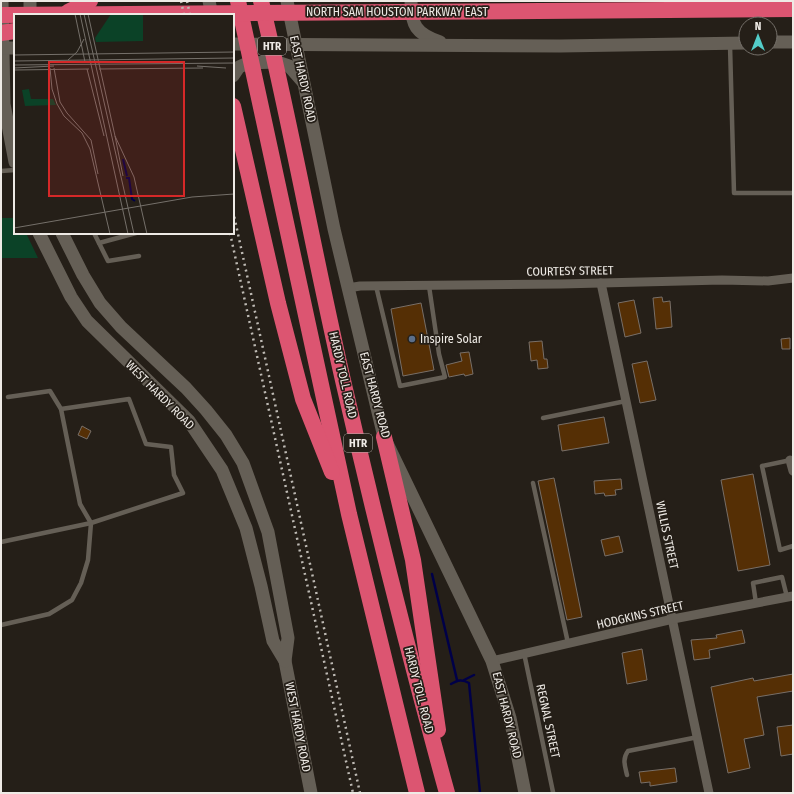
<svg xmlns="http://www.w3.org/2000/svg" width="794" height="794" font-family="'Fira Sans Condensed',sans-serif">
  <rect width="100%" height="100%" fill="#251f18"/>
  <!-- green -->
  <path fill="#0b4227" d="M 1,218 L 15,218 L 15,233 L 26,233 L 38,258 L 1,258 Z"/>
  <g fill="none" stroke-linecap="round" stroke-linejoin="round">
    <!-- stream -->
    <g stroke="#000048" stroke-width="2.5">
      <path d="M 432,574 L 457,680"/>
      <path d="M 464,680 L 474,675"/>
      <path d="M 451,684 C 458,680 462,679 469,683 L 480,793"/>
    </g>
  </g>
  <!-- building -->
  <g fill="#552f05" stroke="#786f68">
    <path d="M 662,297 L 663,302 L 670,301 L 672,327 L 656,329 L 653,298 Z"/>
    <path d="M 634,300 L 641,333 L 625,337 L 618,303 Z"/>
    <path d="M 421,303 L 434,370 L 403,376 L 391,309 Z"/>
    <path d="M 790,338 L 790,349 L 782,349 L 781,339 Z"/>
    <path d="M 542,341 L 544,359 L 547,359 L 548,368 L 538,369 L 537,360 L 531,361 L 529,342 Z"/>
    <path d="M 469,352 L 473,374 L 465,376 L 464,374 L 449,377 L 446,365 L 462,361 L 460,353 Z"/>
    <path d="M 647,361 L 656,400 L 640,403 L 632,364 Z"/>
    <path d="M 604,417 L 609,443 L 562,451 L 558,425 Z"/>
    <path d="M 82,426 L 91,431 L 87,439 L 78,435 Z"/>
    <path d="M 753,474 L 770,565 L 738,571 L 721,480 Z"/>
    <path d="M 554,478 L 582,617 L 567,620 L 538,481 Z"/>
    <path d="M 621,479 L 622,489 L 615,490 L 616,495 L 605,496 L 604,493 L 595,494 L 594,481 Z"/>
    <path d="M 619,536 L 623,552 L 605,556 L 601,540 Z"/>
    <path d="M 742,630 L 745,643 L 709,650 L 710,658 L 694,660 L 691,640 L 717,638 L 716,635 Z"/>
    <path d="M 642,649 L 647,680 L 627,684 L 622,653 Z"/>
    <path d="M 793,674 L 793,691 L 757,697 L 764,735 L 744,739 L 750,768 L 728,773 L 711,687 L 753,678 L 754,681 Z"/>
    <path d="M 793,725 L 793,754 L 781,756 L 777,727 Z"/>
    <path d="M 675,768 L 677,782 L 650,786 L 650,782 L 641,783 L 639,772 Z"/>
  </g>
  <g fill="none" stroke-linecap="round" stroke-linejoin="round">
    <!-- service -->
    <g stroke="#655f56" stroke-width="4.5">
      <path d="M 730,45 L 734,193 L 793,193"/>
      <path d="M 1,171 L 15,170"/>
      <path d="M 94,233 L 108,261 L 139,256"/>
      <path d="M 99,243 L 136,233"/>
      <path d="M 376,286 L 400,386 L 445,377 L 439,354 L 429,286"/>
      <path d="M 543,418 L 626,401"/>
      <path d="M 791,460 L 762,466 L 780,550 L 793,546"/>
      <path d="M 533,483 L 568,643"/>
      <path d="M 1,542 L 91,523 L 183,493 L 174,475 L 171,447 L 146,444 L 129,399 L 61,409"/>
      <path d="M 756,603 L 753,583 L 782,577 L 787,597"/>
      <path d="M 1,625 L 49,614 L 72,600 L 81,583 L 88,560 L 91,523 L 80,504 L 61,409 L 50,391 L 8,397"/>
      <path d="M 524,653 L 553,792"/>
      <path d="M 627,775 C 625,766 622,759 628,751 L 698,737"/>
    </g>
    <!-- minor -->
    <g stroke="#655f56" stroke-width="9">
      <path d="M 601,283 L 709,793"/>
      <path d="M 348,288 L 360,286 L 561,284 L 722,280 L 768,281 L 793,278"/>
      <path d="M 790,460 L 793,471"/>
      <path d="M 492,661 L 673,619 L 793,596"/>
    </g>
    <!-- secondary -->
    <g stroke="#655f56" stroke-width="13">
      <path d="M 2,1 L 4,104 L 15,162"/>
      <path d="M 209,1 L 212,15"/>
      <path d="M 287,1 L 334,229 L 384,437 L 492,661 L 510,718 L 525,793"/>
      <path d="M 411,1 C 411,25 416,34 440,42"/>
      <path d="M 30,15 L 30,1"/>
      <path d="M 770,42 L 793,42"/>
      <path d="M 233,44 L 560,46 L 746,43"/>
      <path d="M 1,48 L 15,48"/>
      <path d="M 233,76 L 239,67 L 248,63 L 277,62 L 289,66 L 303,82"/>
      <path d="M 39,233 L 71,297 L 87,321 L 189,421 L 222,470 L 246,528 L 261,586 L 273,641 L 285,661 L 311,793"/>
      <path d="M 62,233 L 83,275 L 100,303 L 121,327 L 186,388 L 206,410 L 226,435 L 243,463 L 268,532 L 288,638 L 285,661"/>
    </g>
    <!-- motorway -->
    <g stroke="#dc5571" stroke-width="16">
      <path d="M 238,1 L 349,514 L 417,793"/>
      <path d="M 261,1 C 292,130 315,260 345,389 C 376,524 410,659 447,793"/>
      <path d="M 68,12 L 90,1"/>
      <path d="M 1,15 L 793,9"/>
      <path d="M 1,33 L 15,31"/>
      <path d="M 233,106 L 278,303 L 303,399 L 332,472"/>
      <path d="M 384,437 L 413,560 L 438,730"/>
    </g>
    <!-- rail -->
    <g stroke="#bebab4" stroke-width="2.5" stroke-dasharray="2 4" stroke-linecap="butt">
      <path d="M 181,1 L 184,15"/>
      <path d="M 187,1 L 190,15"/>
      <path d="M 233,211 L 360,793"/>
      <path d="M 230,233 L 353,793"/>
    </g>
  </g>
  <!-- markers -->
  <circle fill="#5c6f8a" stroke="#251f18" stroke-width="1.5" cx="412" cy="339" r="4"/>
  <g text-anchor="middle" stroke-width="3.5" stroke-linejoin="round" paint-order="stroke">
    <!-- shield labels -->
    <g fill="#251f18" stroke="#b2ada8" stroke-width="1">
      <rect x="258" y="37" width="28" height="18" rx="3"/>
      <rect x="344" y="434" width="28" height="18" rx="3"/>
    </g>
    <g font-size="11" font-weight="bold" fill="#eeeae5">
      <text x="272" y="50">HTR</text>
      <text x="358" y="447">HTR</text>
    </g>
    <!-- street labels -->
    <g font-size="12" fill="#eeeae5" stroke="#251f18">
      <text x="397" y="16">NORTH SAM HOUSTON PARKWAY EAST</text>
      <text transform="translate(303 79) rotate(78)" y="4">EAST HARDY ROAD</text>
      <text transform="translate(570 271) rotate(-1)" y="4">COURTESY STREET</text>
      <text transform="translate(343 375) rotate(77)" y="4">HARDY TOLL ROAD</text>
      <text transform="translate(160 395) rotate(45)" y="4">WEST HARDY ROAD</text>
      <text transform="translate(375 395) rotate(75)" y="4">EAST HARDY ROAD</text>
      <text transform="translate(667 535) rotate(78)" y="4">WILLIS STREET</text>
      <text transform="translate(640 615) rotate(-13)" y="4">HODGKINS STREET</text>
      <text transform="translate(419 690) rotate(76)" y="4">HARDY TOLL ROAD</text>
      <text transform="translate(507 715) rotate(76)" y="4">EAST HARDY ROAD</text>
      <text transform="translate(548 721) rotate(78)" y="4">REGNAL STREET</text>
      <text transform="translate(298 727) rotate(79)" y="4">WEST HARDY ROAD</text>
    </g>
    <!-- poi labels -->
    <g font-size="12" fill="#eeeae5" stroke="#251f18" text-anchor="start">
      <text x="420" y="343">Inspire Solar</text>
    </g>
  </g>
  <!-- overview -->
  <g transform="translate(14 14)">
    <rect width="220" height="220" fill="#251f18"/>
    <path d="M 97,0 L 129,0 L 129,27 L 82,28 L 81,24 ZM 15,75 L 17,85 L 39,85 L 42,91 L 11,92 L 8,76 Z" fill="#0b4227"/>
    <path fill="none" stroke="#000048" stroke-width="2" d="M 109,145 L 113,162M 112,164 L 115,164 L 118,185 L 121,187"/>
    <path fill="none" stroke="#75706a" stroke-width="1" d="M 61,0 L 71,48M 66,0 L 114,220M 70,0 L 120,220M 74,0 L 101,122 L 120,163 L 133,220M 0,41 L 220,38M 54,46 L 63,38 L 70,25M 0,47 L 220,44M 0,51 L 220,49M 183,52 L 212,54M 0,54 L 40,52M 36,54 L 38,75 L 43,90 L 50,102 L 68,119 L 76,135 L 96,220M 40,54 L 46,88 L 53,99 L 77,126 L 84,160M 73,55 L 90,122M 85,55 L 189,54M 0,56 L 75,55M 101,122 L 109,162M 0,214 L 178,183 L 220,180"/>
    <path fill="#d62828" fill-opacity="0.15" stroke="#d62828" stroke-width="2" d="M 35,48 L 170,48 L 170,182 L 35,182 Z"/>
    <rect width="220" height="220" fill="none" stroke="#eeeae5" stroke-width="2"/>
  </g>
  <!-- border -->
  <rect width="794" height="794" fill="none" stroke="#eeeae5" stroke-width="4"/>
  <!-- north arrow -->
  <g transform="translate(758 36)"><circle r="19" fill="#251f18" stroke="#75706a"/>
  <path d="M0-3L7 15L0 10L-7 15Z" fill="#53cdc9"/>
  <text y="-6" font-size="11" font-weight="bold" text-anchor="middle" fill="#eeeae5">N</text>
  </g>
</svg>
